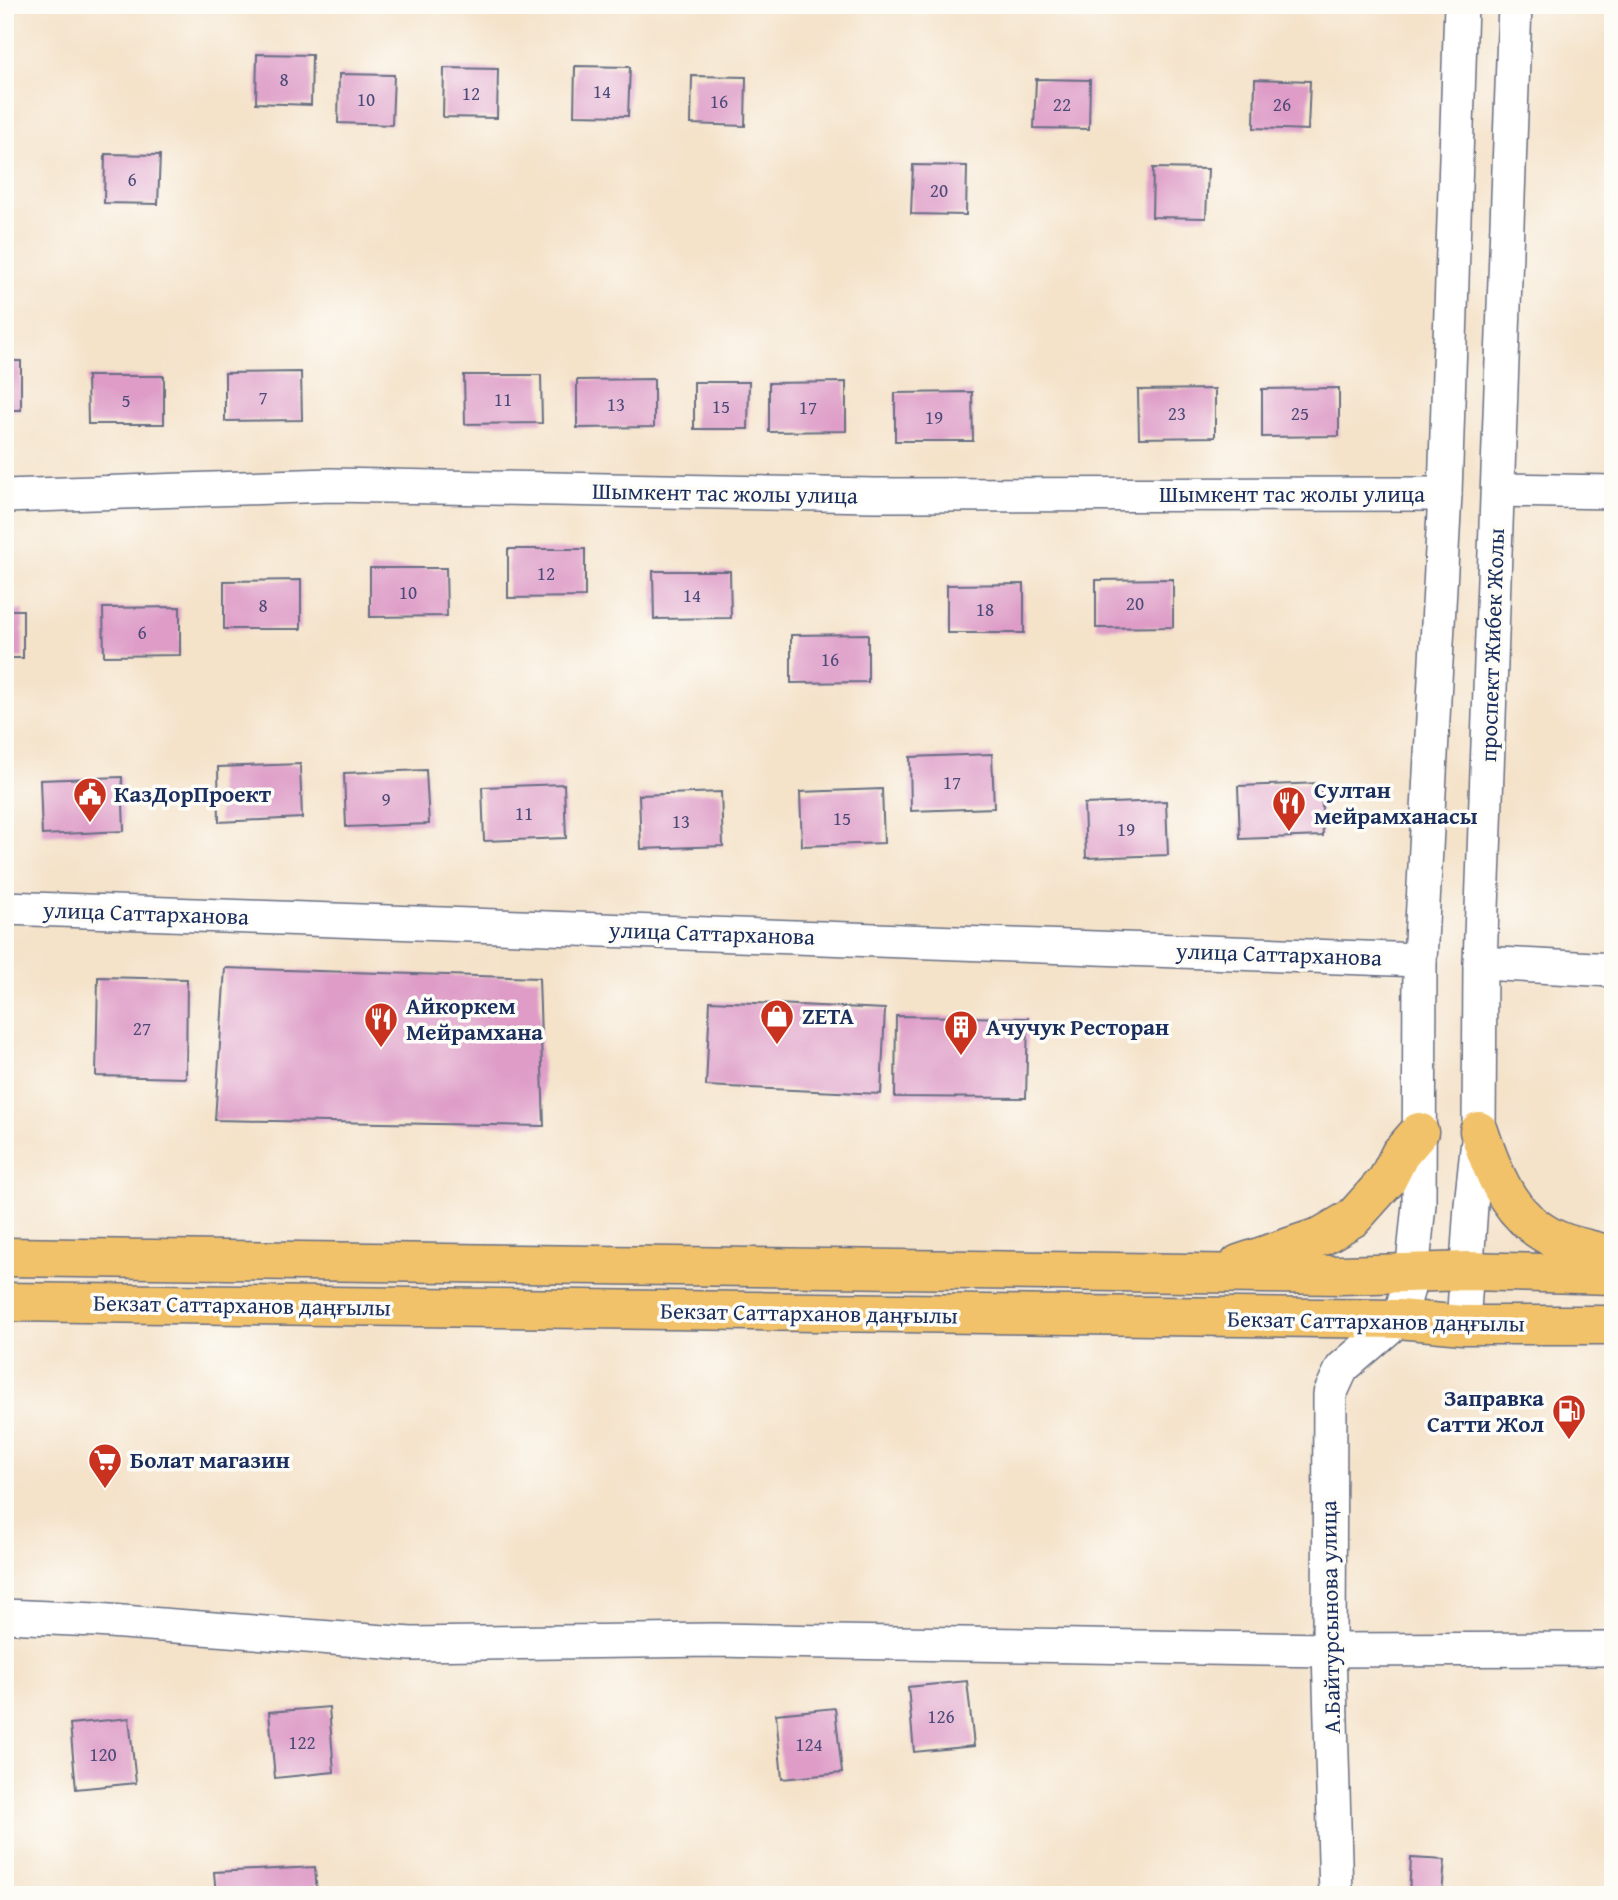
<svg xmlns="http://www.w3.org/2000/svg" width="1618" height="1900" font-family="'Gentium Book Plus',serif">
  <rect width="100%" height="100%" fill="#fdfcf7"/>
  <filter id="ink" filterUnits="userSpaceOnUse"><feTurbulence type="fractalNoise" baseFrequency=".0143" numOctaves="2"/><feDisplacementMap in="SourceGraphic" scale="14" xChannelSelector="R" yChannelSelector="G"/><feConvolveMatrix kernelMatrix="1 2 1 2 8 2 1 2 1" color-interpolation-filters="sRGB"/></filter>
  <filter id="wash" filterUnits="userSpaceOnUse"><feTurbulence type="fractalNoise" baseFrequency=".00686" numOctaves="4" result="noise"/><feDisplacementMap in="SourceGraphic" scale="28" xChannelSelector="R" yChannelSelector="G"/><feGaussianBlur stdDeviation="1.57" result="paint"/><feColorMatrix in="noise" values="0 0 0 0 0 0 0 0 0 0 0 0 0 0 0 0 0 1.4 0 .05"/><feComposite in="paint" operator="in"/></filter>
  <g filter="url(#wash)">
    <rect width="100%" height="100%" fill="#f4e2c9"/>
    <g id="blocks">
      <!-- building -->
      <g fill="#de9cc7">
        <path d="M 257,54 L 312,55 L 311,105 L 256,103 Z"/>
        <path d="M 575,66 L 630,67 L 628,116 L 574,115 Z"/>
        <path d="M 444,68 L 498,69 L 497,118 L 443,117 Z"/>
        <path d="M 339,74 L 394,75 L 392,125 L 338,123 Z"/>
        <path d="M 692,76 L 746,77 L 745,126 L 691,124 Z"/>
        <path d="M 1036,79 L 1090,80 L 1089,129 L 1034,128 Z"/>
        <path d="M 1255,79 L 1310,81 L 1308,130 L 1254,128 Z"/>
        <path d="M 105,154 L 160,155 L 158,204 L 104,203 Z"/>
        <path d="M 913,165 L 967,166 L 966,215 L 911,214 Z"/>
        <path d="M 1153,168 L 1208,169 L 1206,218 L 1152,217 Z"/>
        <rect x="5" y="361" width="16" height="49"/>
        <path d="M 301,372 L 302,420 L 225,421 L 225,373 Z"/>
        <path d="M 464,375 L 541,375 L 542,423 L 465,424 Z"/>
        <path d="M 87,376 L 164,376 L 164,424 L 88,424 Z"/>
        <path d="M 654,379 L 654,427 L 577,428 L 577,380 Z"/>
        <path d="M 694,382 L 749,382 L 748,429 L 694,429 Z"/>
        <path d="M 846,382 L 846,431 L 769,432 L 769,383 Z"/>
        <path d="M 1339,388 L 1339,436 L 1262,437 L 1262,389 Z"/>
        <path d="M 1215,389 L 1215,437 L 1139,438 L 1138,390 Z"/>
        <path d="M 972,392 L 973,441 L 895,441 L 895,393 Z"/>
        <path d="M 508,549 L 585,549 L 585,597 L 508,598 Z"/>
        <path d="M 370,568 L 446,568 L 447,616 L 370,617 Z"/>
        <path d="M 653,571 L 730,571 L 731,618 L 654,619 Z"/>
        <path d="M 1173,579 L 1173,627 L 1096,628 L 1096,580 Z"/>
        <path d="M 301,580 L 301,629 L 224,629 L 224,581 Z"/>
        <path d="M 1024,584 L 1024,633 L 947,633 L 947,585 Z"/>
        <path d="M 180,607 L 180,655 L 104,656 L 103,608 Z"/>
        <rect x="5" y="610" width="18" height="48"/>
        <path d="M 868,634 L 868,682 L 791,683 L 791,635 Z"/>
        <path d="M 992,754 L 994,808 L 911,811 L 910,757 Z"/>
        <path d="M 300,764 L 302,818 L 219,822 L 218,767 Z"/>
        <path d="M 426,770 L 429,824 L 346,827 L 344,773 Z"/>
        <path d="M 122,777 L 124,831 L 42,835 L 40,780 Z"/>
        <path d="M 1321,783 L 1323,836 L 1240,839 L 1238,786 Z"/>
        <path d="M 564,784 L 566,838 L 484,841 L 482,787 Z"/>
        <path d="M 882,789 L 884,843 L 802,846 L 800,792 Z"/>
        <path d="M 721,792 L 723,846 L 641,849 L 639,795 Z"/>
        <path d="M 1166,801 L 1168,855 L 1086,858 L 1084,804 Z"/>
        <path d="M 225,968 L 539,978 L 544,1126 L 215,1120 Z"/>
        <path d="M 98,977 L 187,979 L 186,1078 L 96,1076 Z"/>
        <path d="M 710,1001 L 885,1009 L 881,1094 L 706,1086 Z"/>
        <path d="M 896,1016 L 1028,1018 L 1026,1098 L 895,1097 Z"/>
        <path d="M 967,1681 L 974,1746 L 914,1752 L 908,1687 Z"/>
        <path d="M 329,1707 L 334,1772 L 275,1778 L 269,1712 Z"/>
        <path d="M 835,1708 L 842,1773 L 782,1779 L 776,1714 Z"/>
        <path d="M 129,1718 L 136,1783 L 76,1789 L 70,1724 Z"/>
        <path d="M 1411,1858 L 1445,1860 L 1442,1895 L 1409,1895 Z"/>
        <path d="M 315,1867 L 317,1895 L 216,1895 L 214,1872 Z"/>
      </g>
    </g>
  </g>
  <g filter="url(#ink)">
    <use href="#blocks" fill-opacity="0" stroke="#676e83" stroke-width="2"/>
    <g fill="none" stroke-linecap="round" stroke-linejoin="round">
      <!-- minor casing -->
      <g stroke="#676e83" stroke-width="36">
        <g id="minor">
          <path d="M 1498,490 L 1613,492"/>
          <path d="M 5,496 L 331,485 L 874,495 L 1445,494"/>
          <path d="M 5,908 L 1420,960"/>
          <path d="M 1480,963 L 1613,970"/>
          <path d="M 1463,1325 L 1471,1205 L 1479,1131 L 1480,963 L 1515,5"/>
          <path d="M 5,1616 L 96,1620 L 411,1644 L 714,1640 L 1329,1650 L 1613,1649"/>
          <path d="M 1336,1895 L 1329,1650 L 1330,1394 L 1342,1368 L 1399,1319 L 1412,1275 L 1419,1204 L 1420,960 L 1445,494 L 1461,5"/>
        </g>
      </g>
      <!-- major casing -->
      <g stroke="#676e83" stroke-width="41">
        <g id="major">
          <path d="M 1479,1131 C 1495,1179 1512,1224 1565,1243 C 1581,1248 1597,1251 1613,1256"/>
          <path d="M 5,1257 L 1342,1275 L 1468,1271 L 1613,1275"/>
          <path d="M 1239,1264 L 1322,1236 L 1353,1218 L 1387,1180 L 1400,1154 L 1419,1132"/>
          <path d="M 5,1302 L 1399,1319 L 1463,1325 L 1613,1325"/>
        </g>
      </g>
      <!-- minor -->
      <use href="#minor" stroke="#fff" stroke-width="33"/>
      <!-- major -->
      <use href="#major" stroke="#f2c26a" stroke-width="38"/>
    </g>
  </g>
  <!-- icons -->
  <defs>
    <g id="civic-pin" transform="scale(1.75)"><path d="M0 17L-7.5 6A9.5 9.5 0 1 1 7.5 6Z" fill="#c8321e" stroke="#fdfcf7"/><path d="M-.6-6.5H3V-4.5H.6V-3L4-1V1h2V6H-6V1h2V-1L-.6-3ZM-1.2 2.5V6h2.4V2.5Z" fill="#fff"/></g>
    <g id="restaurant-pin" transform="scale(1.75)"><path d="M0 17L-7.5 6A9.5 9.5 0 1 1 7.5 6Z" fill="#c8321e" stroke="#fdfcf7"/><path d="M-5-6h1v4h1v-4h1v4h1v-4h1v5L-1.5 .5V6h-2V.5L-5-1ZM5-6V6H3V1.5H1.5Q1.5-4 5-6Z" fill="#fff"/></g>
    <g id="shop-pin" transform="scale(1.75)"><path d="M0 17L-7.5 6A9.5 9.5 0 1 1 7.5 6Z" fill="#c8321e" stroke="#fdfcf7"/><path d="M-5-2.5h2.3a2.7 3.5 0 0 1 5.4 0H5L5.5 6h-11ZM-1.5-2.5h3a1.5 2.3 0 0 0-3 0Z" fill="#fff"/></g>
    <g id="building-pin" transform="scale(1.75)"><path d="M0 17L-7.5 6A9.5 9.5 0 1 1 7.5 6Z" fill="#c8321e" stroke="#fdfcf7"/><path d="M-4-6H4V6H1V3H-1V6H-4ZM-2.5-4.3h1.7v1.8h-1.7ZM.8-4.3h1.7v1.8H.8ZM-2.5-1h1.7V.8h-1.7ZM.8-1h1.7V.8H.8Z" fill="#fff"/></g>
    <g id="fuel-pin" transform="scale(1.75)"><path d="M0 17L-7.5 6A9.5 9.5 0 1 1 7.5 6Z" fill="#c8321e" stroke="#fdfcf7"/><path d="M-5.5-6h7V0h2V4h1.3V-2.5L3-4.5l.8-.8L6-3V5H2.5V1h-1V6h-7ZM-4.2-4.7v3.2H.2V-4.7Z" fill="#fff"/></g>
    <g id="supermarket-pin" transform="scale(1.75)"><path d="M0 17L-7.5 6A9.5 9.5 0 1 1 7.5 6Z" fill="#c8321e" stroke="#fdfcf7"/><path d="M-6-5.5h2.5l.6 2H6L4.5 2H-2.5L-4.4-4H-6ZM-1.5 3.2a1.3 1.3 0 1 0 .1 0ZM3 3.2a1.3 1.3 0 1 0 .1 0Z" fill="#fff"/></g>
  </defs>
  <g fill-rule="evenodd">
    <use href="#civic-pin" x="90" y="794"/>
    <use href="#restaurant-pin" x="1289" y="803"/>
    <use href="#shop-pin" x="777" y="1016"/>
    <use href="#restaurant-pin" x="381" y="1019"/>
    <use href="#building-pin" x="961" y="1027"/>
    <use href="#fuel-pin" x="1569" y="1411"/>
    <use href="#supermarket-pin" x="105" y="1460"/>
  </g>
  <g text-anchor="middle" stroke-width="7" stroke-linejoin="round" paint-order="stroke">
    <!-- number labels -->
    <g font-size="19" fill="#4c4a78">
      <text x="284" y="86">8</text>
      <text x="602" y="98">14</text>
      <text x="471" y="100">12</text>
      <text x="366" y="106">10</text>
      <text x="719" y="108">16</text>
      <text x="1062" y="111">22</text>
      <text x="1282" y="111">26</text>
      <text x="132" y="186">6</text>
      <text x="939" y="197">20</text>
      <text x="263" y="404">7</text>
      <text x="503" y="406">11</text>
      <text x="126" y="407">5</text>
      <text x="616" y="411">13</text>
      <text x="721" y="413">15</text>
      <text x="808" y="414">17</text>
      <text x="1177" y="420">23</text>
      <text x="1300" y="420">25</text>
      <text x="934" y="424">19</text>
      <text x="546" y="580">12</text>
      <text x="408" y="599">10</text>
      <text x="692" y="602">14</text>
      <text x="1135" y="610">20</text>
      <text x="263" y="612">8</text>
      <text x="985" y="616">18</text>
      <text x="142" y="639">6</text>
      <text x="830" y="666">16</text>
      <text x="952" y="789">17</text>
      <text x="386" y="806">9</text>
      <text x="524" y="820">11</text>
      <text x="842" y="825">15</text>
      <text x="681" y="828">13</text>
      <text x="1126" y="836">19</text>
      <text x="142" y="1035">27</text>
      <text x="941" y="1723">126</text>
      <text x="302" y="1749">122</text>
      <text x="809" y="1751">124</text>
      <text x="103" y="1761">120</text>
    </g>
    <!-- street labels -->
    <g font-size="23" fill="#1b2f5e" stroke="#fdfcf7">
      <text transform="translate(725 493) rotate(1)" y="8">Шымкент тас жолы улица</text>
      <text x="1292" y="502">Шымкент тас жолы улица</text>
      <text transform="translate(1492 645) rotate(-88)" y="8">проспект Жибек Жолы</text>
      <text transform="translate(146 913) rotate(2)" y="8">улица Саттарханова</text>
      <text transform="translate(712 933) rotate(2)" y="8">улица Саттарханова</text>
      <text transform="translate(1279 954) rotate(2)" y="8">улица Саттарханова</text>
      <text transform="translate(242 1305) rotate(1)" y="8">Бекзат Саттарханов даңғылы</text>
      <text transform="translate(809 1313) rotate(1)" y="8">Бекзат Саттарханов даңғылы</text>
      <text transform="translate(1376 1321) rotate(1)" y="8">Бекзат Саттарханов даңғылы</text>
      <text transform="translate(1330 1617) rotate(-91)" y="8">А.Байтурсынова улица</text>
    </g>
    <!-- poi labels -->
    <g font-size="23" font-weight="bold" fill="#1b2f5e" stroke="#fdfcf7" text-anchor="start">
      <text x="1314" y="798">Султан<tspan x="1314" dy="26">мейрамханасы</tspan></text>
      <text x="114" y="802">КазДорПроект</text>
      <text x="406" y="1014">Айкоркем<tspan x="406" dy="26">Мейрамхана</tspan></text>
      <text x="802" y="1024">ZETA</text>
      <text x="986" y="1035">Ачучук Ресторан</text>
      <text x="1544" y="1406" text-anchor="end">Заправка<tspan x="1544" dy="26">Сатти Жол</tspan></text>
      <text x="130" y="1468">Болат магазин</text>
    </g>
  </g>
  <!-- margin -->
  <rect width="1618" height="1900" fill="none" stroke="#fdfcf7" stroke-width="28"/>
</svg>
